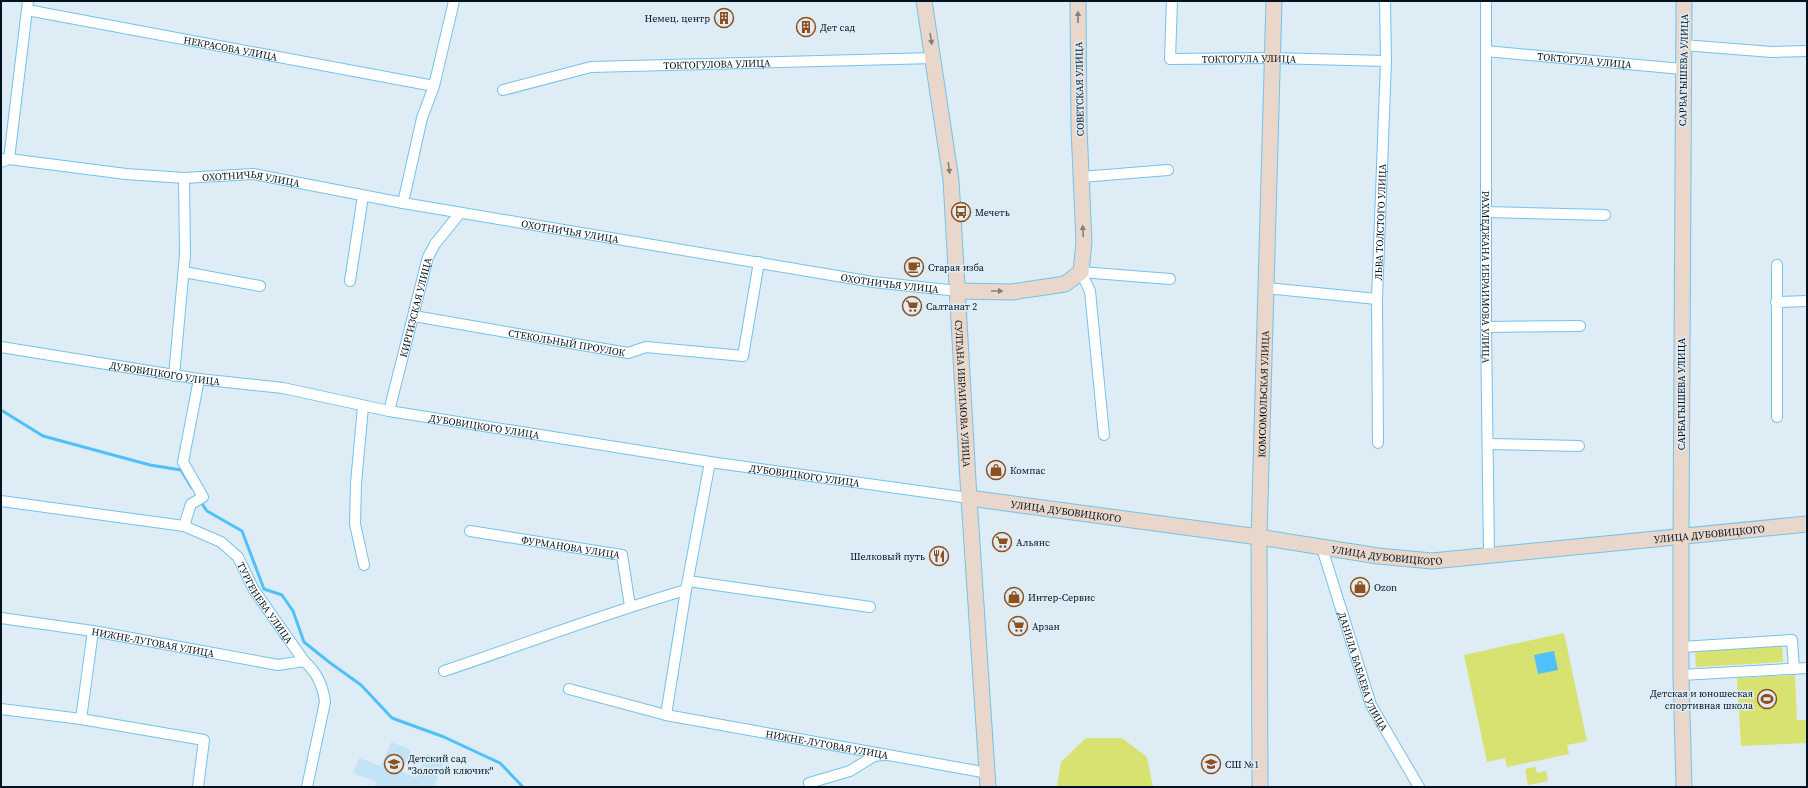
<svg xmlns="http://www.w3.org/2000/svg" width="1808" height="788" font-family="'Source Serif 4',serif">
  <rect width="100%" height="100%" fill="#deecf5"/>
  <!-- built -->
  <path fill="#c3e3f6" d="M 391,742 L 411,750 L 402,772 L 417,778 L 427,754 L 444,761 L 434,787 L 375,787 L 376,782 L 353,773 L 359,758 L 381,766 Z"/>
  <!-- green -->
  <g fill="#d8e270">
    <path d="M 1564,633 L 1587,741 L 1567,745 L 1569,754 L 1507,767 L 1505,758 L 1487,762 L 1464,655 Z"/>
    <path d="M 1782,646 L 1783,662 L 1696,667 L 1695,651 Z"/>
    <path d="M 1795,675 L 1797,720 L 1807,720 L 1807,743 L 1741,746 L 1737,678 Z"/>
    <path d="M 1086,738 L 1122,738 L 1147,757 L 1153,787 L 1057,787 L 1061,762 Z"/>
    <path d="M 1535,767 L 1537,773 L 1546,771 L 1548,781 L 1528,785 L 1525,769 Z"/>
  </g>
  <!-- water -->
  <path fill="#50c1f8" d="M 1554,651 L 1558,670 L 1538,674 L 1534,655 Z"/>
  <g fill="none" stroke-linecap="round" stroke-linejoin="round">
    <!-- stream -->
    <g stroke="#50c1f8" stroke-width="3">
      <path d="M 1,410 L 43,436 L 150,465 L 181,470 L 192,488"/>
      <path d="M 200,501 L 207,511 L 242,531 L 264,589 L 282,595 L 293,611 L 304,642 L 329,662 L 361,685 L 392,718 L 444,737 L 500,763 L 523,787"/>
    </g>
    <!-- street casing -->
    <g stroke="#74c2ec" stroke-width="12">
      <g id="street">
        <path id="s1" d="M 1172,1 L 1170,59 L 1272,58 L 1386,61"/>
        <path id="s2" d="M 1486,1 L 1486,327 L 1489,554"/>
        <path id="s3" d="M 27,10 L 434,86"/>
        <path d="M 1683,45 L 1772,52 L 1807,51"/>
        <path id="s4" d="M 1486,51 L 1682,69"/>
        <path id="s5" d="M 503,90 L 591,67 L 934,58"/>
        <path d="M 4,159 L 9,159 L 28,1"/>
        <path id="s6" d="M 1,162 L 9,159 L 126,174 L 184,178 L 253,174 L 403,203 L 873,282 L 958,291"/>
        <path d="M 1081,177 L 1168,170"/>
        <path d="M 403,203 L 422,118 L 434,86 L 454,1"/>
        <path d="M 1487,212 L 1605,215"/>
        <path d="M 1777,265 L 1777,417"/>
        <path d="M 184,272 L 260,286"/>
        <path d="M 350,281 L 363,196"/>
        <path d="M 1266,288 L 1377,299"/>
        <path d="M 1776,302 L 1807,301"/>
        <path id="s7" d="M 414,316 L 628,353 L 646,347 L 743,356 L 759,262"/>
        <path d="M 1486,327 L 1580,326"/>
        <path id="s8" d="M 1,347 L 199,379 L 283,388 L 389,411 L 710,462 L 969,498"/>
        <path d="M 174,376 L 185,255 L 184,178"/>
        <path d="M 363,407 L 356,483 L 355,524 L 364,565"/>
        <path id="s9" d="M 389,411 L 428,257 L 435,244 L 460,213"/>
        <path d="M 1104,435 L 1090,291 L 1081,272 L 1170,279"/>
        <path id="s10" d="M 1378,443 L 1377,299 L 1386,61 L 1385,1"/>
        <path d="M 1489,444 L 1579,446"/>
        <path id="s11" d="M 1,501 L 184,526 L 221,542 L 238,557 L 254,590 L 304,661 C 317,672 323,686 325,702 L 307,787"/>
        <path d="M 184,526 L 191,504 L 203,497 L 183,462 L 199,379"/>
        <path id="s12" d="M 470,531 L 622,555 L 630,606"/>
        <path id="s13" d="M 1322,548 L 1371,705 L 1419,787"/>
        <path d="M 688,581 L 870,607"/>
        <path id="s14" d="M 1,618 L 93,631 L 278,665 L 304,661"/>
        <path d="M 1681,647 L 1792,640 L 1794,669"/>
        <path d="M 444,671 C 525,644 605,613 686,590 L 710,462"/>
        <path d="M 1681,675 L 1807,668"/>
        <path id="s15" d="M 569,689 L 666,715 L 988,773"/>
        <path d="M 1,709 L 81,719 L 204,740 L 198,787"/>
        <path d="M 666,715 L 686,590"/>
        <path d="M 81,719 L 93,631"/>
        <path d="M 809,783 L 850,771 L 874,756 L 883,755"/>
      </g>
    </g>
    <!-- secondary casing -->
    <g stroke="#74c2ec" stroke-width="17">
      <g id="secondary">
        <path id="s16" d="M 924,1 L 951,180 L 969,498 L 988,787"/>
        <path d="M 1684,1 L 1681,535 L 1681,675 L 1684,787"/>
        <path d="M 958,291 L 1012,292 L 1065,284 L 1081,272 L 1084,242 L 1079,128 L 1078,1"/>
        <path id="s17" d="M 969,498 L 1259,537 L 1378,556 L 1432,561 L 1807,524"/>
        <path id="s18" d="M 1260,787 L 1259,537 L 1274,1"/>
      </g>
    </g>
    <!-- street -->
    <use href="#street" stroke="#fff" stroke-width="10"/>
    <!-- secondary -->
    <use href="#secondary" stroke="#ead7cb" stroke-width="15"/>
  </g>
  <!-- one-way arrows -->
  <defs><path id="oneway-solid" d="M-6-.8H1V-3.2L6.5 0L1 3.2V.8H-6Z"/></defs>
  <g fill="#817f7d">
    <use href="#oneway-solid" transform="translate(1078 17) rotate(-90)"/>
    <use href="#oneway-solid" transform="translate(931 39) rotate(81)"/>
    <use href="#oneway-solid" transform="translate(949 168) rotate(82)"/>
    <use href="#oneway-solid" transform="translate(1083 231) rotate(-93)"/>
    <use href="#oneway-solid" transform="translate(997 291)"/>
  </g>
  <!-- icons -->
  <defs>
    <g id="building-ring" transform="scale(1)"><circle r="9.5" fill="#deecf5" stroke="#914e1d" stroke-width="1.5"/><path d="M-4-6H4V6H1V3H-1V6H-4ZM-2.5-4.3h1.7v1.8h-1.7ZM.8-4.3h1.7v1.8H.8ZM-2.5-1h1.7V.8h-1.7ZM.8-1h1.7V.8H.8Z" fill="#914e1d"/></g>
    <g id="bus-ring" transform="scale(1)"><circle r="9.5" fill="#deecf5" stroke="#914e1d" stroke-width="1.5"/><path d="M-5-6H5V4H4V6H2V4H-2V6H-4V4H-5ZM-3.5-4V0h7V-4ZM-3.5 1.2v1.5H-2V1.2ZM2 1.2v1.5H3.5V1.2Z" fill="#914e1d"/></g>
    <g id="cafe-ring" transform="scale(1)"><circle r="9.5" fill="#deecf5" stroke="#914e1d" stroke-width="1.5"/><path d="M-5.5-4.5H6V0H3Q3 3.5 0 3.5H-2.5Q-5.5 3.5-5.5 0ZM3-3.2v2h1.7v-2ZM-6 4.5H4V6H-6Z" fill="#914e1d"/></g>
    <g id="supermarket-ring" transform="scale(1)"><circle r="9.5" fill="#deecf5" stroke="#914e1d" stroke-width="1.5"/><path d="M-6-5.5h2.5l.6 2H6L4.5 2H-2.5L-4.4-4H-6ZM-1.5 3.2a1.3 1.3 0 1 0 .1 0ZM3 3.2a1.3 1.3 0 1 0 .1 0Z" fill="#914e1d"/></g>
    <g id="shop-ring" transform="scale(1)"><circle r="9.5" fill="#deecf5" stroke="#914e1d" stroke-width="1.5"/><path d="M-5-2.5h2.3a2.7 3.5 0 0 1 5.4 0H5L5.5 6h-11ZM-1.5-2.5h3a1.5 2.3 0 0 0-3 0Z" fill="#914e1d"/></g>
    <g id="restaurant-ring" transform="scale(1)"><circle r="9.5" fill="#deecf5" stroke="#914e1d" stroke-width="1.5"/><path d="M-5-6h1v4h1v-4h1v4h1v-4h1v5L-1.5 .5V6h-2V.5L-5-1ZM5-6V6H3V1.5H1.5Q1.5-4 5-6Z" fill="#914e1d"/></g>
    <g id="stadium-ring" transform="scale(1)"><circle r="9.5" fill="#deecf5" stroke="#914e1d" stroke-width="1.5"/><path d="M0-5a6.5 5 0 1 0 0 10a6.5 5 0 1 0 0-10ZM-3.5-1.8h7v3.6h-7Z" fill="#914e1d"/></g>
    <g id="school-ring" transform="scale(1)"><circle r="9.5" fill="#deecf5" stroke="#914e1d" stroke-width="1.5"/><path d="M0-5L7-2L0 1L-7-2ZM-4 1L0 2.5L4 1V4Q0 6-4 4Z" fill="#914e1d"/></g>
  </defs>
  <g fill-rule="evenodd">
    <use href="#building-ring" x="724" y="18"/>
    <use href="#building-ring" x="806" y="27"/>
    <use href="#bus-ring" x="961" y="212"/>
    <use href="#cafe-ring" x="914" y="267"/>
    <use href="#supermarket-ring" x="912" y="306"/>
    <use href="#shop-ring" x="996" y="470"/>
    <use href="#supermarket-ring" x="1002" y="542"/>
    <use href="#restaurant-ring" x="939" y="556"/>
    <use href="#shop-ring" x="1360" y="587"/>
    <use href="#shop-ring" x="1014" y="597"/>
    <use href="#supermarket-ring" x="1018" y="626"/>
    <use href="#stadium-ring" x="1767" y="699"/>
    <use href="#school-ring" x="394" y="764"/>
    <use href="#school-ring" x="1211" y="764"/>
  </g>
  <g text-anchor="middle" stroke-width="3" stroke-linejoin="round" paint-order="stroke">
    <!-- poi labels -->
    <g font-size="10" fill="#00131e" stroke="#deecf5" text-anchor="start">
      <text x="710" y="22" text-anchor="end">Немец. центр</text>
      <text x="820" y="31">Дет сад</text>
      <text x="975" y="216">Мечеть</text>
      <text x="928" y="271">Старая изба</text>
      <text x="926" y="310">Салтанат 2</text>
      <text x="1010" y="474">Компас</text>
      <text x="1016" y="546">Альянс</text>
      <text x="925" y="560" text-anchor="end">Шелковый путь</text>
      <text x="1374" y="591">Ozon</text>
      <text x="1028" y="601">Интер-Сервис</text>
      <text x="1032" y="630">Арзан</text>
      <text x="1753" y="697" text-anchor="end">Детская и юношеская<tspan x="1753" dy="12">спортивная школа</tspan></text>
      <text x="408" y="762">Детский сад<tspan x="408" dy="12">"Золотой ключик"</tspan></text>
      <text x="1225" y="768">СШ №1</text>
    </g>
    <!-- street labels -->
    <g font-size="10" fill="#00131e" stroke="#deecf5">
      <text dy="4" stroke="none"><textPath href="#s3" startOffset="207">НЕКРАСОВА УЛИЦА</textPath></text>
      <text dy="4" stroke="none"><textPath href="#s1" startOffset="137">ТОКТОГУЛА УЛИЦА</textPath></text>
      <text dy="4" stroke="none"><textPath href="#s4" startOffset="99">ТОКТОГУЛА УЛИЦА</textPath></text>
      <text dy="4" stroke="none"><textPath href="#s5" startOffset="217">ТОКТОГУЛОВА УЛИЦА</textPath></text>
      <text transform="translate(1683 70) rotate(-89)" y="4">САРБАГЫШЕВА УЛИЦА</text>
      <text transform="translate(1079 89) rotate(-91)" y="4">СОВЕТСКАЯ УЛИЦА</text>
      <text dy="4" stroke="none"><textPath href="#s6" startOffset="252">ОХОТНИЧЬЯ УЛИЦА</textPath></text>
      <text dy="4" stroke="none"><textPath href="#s10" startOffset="221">ЛЬВА ТОЛСТОГО УЛИЦА</textPath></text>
      <text dy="4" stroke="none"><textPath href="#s6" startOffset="576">ОХОТНИЧЬЯ УЛИЦА</textPath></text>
      <text dy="4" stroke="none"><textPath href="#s2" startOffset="276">РАХМЕДЖАНА ИБРАИМОВА УЛИЦА</textPath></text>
      <text dy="4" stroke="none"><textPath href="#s6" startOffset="900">ОХОТНИЧЬЯ УЛИЦА</textPath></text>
      <text dy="4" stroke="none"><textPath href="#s9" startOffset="107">КИРГИЗСКАЯ УЛИЦА</textPath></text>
      <text dy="4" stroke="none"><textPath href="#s7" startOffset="155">СТЕКОЛЬНЫЙ ПРОУЛОК</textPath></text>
      <text dy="4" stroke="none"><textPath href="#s8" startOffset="166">ДУБОВИЦКОГО УЛИЦА</textPath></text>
      <text dy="4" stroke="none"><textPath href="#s16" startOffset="395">СУЛТАНА ИБРАИМОВА УЛИЦА</textPath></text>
      <text dy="4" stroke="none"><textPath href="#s18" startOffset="393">КОМСОМОЛЬСКАЯ УЛИЦА</textPath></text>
      <text transform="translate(1681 394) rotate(-90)" y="4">САРБАГЫШЕВА УЛИЦА</text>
      <text dy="4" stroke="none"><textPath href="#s8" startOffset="490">ДУБОВИЦКОГО УЛИЦА</textPath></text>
      <text dy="4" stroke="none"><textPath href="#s8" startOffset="814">ДУБОВИЦКОГО УЛИЦА</textPath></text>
      <text dy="4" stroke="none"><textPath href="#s17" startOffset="98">УЛИЦА ДУБОВИЦКОГО</textPath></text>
      <text dy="4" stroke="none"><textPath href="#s17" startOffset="746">УЛИЦА ДУБОВИЦКОГО</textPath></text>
      <text dy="4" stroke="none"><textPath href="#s12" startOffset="102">ФУРМАНОВА УЛИЦА</textPath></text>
      <text dy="4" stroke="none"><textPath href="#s17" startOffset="422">УЛИЦА ДУБОВИЦКОГО</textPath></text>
      <text dy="4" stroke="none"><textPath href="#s11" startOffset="301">ТУРГЕНЕВА УЛИЦА</textPath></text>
      <text dy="4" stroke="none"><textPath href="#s14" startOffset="154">НИЖНЕ-ЛУГОВАЯ УЛИЦА</textPath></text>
      <text dy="4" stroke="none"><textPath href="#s13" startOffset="130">ДАНИЛА БАБАЕВА УЛИЦА</textPath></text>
      <text dy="4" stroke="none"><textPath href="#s15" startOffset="264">НИЖНЕ-ЛУГОВАЯ УЛИЦА</textPath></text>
    </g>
  </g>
  <!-- border -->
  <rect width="1808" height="788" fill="none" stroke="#00131e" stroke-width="4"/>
</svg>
